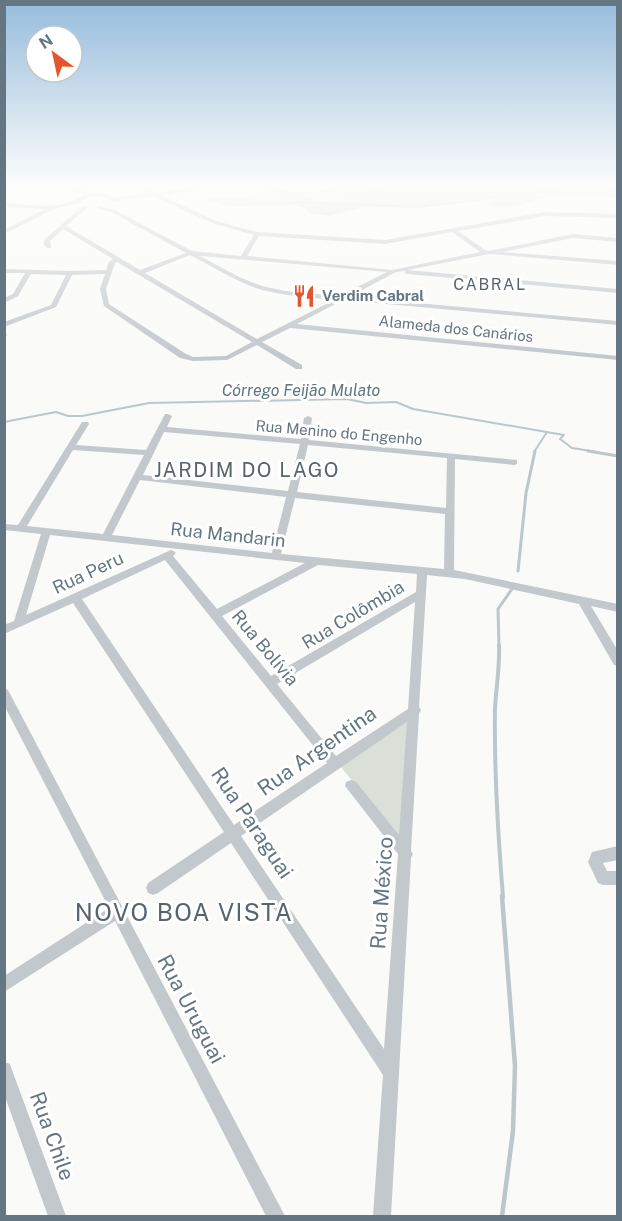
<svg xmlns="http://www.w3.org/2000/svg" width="622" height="1221" font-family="'Public Sans',sans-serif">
  <rect width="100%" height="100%" fill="#fafaf8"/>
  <!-- green -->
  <g fill="#dadfd7">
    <path d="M 386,186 L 609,186 L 617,188 L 617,198 C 599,197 580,193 561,194 C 537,196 512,214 487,205 L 489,202 L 498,199 L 493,198 L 415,208 L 363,207 L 329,216 L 309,213 L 305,208 L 295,205 L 227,206 L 206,199 L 212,197 L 245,197 L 264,193 L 312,196 Z"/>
    <path d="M 410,720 L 400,838 L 340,766 Z"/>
  </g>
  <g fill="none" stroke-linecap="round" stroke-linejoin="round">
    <!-- stream-far4 -->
    <path stroke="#bbc7cb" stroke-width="1.5" d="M 217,199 L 422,207 L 551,191 L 563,186"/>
    <!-- stream-far3 -->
    <g stroke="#bbc7cb" stroke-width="2">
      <path d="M 4,422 L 56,412 L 68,416 L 82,416 L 149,403 L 347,399 L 366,403 L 396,402 L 413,409 L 564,435 L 560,439 L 572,448 L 597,452"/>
      <path d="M 534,452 L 547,432"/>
    </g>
    <!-- stream-far2 -->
    <g stroke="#bbc7cb" stroke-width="3">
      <path d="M 588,451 L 618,456"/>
      <path d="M 518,571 L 526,493 L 535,451"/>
      <path d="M 499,646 L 498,609 L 512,589"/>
    </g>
    <!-- stream-far1 -->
    <path stroke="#bbc7cb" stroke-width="4" d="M 499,645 C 500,667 496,687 495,709 C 494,772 498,835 503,897"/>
    <!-- stream -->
    <path stroke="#bbc7cb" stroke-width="4.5" d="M 502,1216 L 513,1131 L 515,1066 L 502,896"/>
    <!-- minor -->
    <g fill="#c3c8cc" fill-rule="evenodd">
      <path d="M 64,186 L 70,186 L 89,193 L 103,192 L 114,197 L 148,193 L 135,186 L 140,186 L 155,192 L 220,186 L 218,188 L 160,195 L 216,221 L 257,232 L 385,240 L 546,212 L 618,214 L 618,218 L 546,216 L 458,231 L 485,250 L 489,251 L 573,234 L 618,238 L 618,242 L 573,238 L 502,252 L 618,261 L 618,265 L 489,254 L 408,270 L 618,289 L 618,293 L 407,274 L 405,273 L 405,271 L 396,272 L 349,297 L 618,321 L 618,325 L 343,300 L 297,324 L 618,356 L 618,360 L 290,328 L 262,342 L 302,365 L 302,369 L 296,369 L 257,345 L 227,360 L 193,361 L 180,358 L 104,306 L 100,289 L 105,274 L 72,275 L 56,307 L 4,327 L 4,322 L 51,305 L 66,275 L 31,274 L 18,296 L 4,303 L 4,298 L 13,294 L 25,273 L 4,273 L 4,269 L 70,271 L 106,270 L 109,262 L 113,259 L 63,229 L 50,241 L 51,248 L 47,248 L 43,244 L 45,239 L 83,206 L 88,207 L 66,226 L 140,270 L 186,253 L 111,212 L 98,208 L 98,206 L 115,210 L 192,251 L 241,256 L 254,235 L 212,223 L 153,196 L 113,201 L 102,196 L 89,197 L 79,203 L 54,209 L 4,234 L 4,230 L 45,209 L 4,207 L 4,203 C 32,205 60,211 84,195 ZM 452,232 L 480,252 L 392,270 L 247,256 L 259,236 L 385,244 ZM 190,255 C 213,267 235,281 259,289 C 283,296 309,297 334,300 L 257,339 L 145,273 ZM 200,256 L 387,272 L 339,296 L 285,291 L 262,286 L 239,277 ZM 117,262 L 252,342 L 226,356 L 193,357 L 186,354 L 109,304 L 106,289 L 115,263 Z"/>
      <path d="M 247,186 C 263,185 279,191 295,192 C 321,194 349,184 376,186 L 296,196 Z"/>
      <path d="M 4,331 L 7,335 L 4,337 Z"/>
      <path d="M 165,414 L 168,414 L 172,416 L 167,427 L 301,439 L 304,418 L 308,416 L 312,418 L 309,440 L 517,460 L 517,464 L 514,465 L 455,459 L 454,570 L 618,604 L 618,612 L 591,606 L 618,651 L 618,666 L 614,665 L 579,604 L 465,579 L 427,575 L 419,707 L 421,710 L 419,714 L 411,851 L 413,854 L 411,858 L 391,1216 L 373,1216 L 383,1075 L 231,843 L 158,893 L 153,895 L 148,893 L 146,888 L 148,883 L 224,832 L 73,603 L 4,634 L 4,625 L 14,621 L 41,534 L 4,530 L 4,524 L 18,525 L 82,422 L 88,422 L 89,424 L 76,445 L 146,450 ZM 164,432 L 300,444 L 288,491 L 143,475 ZM 308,445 L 447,458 L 446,508 L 297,492 ZM 73,450 L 144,455 L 103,534 L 27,526 ZM 140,480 L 286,497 L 272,553 L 112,535 ZM 295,498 L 445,514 L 444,569 L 281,554 ZM 50,535 L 305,563 L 217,609 L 173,556 L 176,553 L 174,551 L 171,550 L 26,615 ZM 165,560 L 327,763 L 234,825 L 82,599 ZM 318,565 L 417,574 L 416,592 L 271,676 L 222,616 ZM 415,602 L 408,709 L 336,756 L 277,684 ZM 407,722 L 399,835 L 356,782 L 351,780 L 346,782 L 345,786 L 398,854 L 384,1049 L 241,836 Z"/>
      <path d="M 4,688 L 8,690 L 285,1216 L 266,1216 L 115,921 L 4,992 L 4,976 L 109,908 L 4,705 Z"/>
      <path d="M 618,846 L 618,860 L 603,863 L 607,871 L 618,871 L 618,885 L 603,885 L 598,883 L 588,862 L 592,852 Z"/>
      <path d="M 4,1062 L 10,1064 L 12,1070 L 66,1216 L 48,1216 L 4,1094 Z"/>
    </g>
  </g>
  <!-- sky -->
  <linearGradient id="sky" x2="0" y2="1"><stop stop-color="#96bcdc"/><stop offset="0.52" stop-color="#fdfdfc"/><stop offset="1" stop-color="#fdfdfc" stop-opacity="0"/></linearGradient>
  <rect width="622" height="357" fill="url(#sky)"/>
  <!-- icons -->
  <defs>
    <g id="restaurant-bare" transform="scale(1.8)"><path d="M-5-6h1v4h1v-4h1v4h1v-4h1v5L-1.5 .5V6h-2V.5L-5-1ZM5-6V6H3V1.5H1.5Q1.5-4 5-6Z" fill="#e4572e" stroke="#fff" stroke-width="2.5" paint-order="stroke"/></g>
  </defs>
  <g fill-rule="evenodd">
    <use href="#restaurant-bare" x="304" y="296"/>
  </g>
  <g text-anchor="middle" stroke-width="6" stroke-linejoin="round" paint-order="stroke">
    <!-- far-poi labels -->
    <g font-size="15" font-weight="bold" fill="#657683" stroke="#fff" text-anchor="start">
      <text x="322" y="301">Verdim Cabral</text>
    </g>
    <!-- far-street labels -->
    <g font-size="15" fill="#657683" stroke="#fff">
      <text transform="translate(456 329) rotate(6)" y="5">Alameda dos Canários</text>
      <text transform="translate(339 433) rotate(5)" y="5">Rua Menino do Engenho</text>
    </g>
    <!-- far-neighbourhood labels -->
    <g font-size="16" letter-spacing="1.5" fill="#57646e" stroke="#fff">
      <text x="490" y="290">CABRAL</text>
    </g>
    <!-- far-water labels -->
    <g font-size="16" font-style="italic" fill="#60757c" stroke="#fff">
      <text x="301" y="396">Córrego Feijão Mulato</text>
    </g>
    <!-- street labels -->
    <g font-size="18" fill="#657683" stroke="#fff">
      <text transform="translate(228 535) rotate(6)" y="6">Rua Mandarin</text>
      <text transform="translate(88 573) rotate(-25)" y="6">Rua Peru</text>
      <text transform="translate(353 615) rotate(-31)" y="6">Rua Colômbia</text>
      <text transform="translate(265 648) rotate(50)" y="6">Rua Bolívia</text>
    </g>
    <!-- neighbourhood labels -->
    <g font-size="20" letter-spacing="1.5" fill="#57646e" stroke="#fff">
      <text x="247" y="477">JARDIM DO LAGO</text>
    </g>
    <!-- near-street labels -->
    <g font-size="21" fill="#657683" stroke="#fff">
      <text transform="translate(317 751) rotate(-35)" y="7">Rua Argentina</text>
      <text transform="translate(252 823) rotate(56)" y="7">Rua Paraguai</text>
      <text transform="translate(382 893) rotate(-86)" y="7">Rua México</text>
      <text transform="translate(191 1009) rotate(62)" y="7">Rua Uruguai</text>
      <text transform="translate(52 1136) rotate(70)" y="7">Rua Chile</text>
    </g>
    <!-- near-neighbourhood labels -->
    <g font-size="24" letter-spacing="1.5" fill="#57646e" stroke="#fff">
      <text x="184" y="921">NOVO BOA VISTA</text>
    </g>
  </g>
  <!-- border -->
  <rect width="622" height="1221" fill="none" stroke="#657683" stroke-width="12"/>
  <!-- north arrow -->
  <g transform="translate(54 54) rotate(327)"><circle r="28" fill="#ffffff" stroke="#c1c8cd" stroke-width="1.5"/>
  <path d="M0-4.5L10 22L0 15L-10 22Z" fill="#e4572e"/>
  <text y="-9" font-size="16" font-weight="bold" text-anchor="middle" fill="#657683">N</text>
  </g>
</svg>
